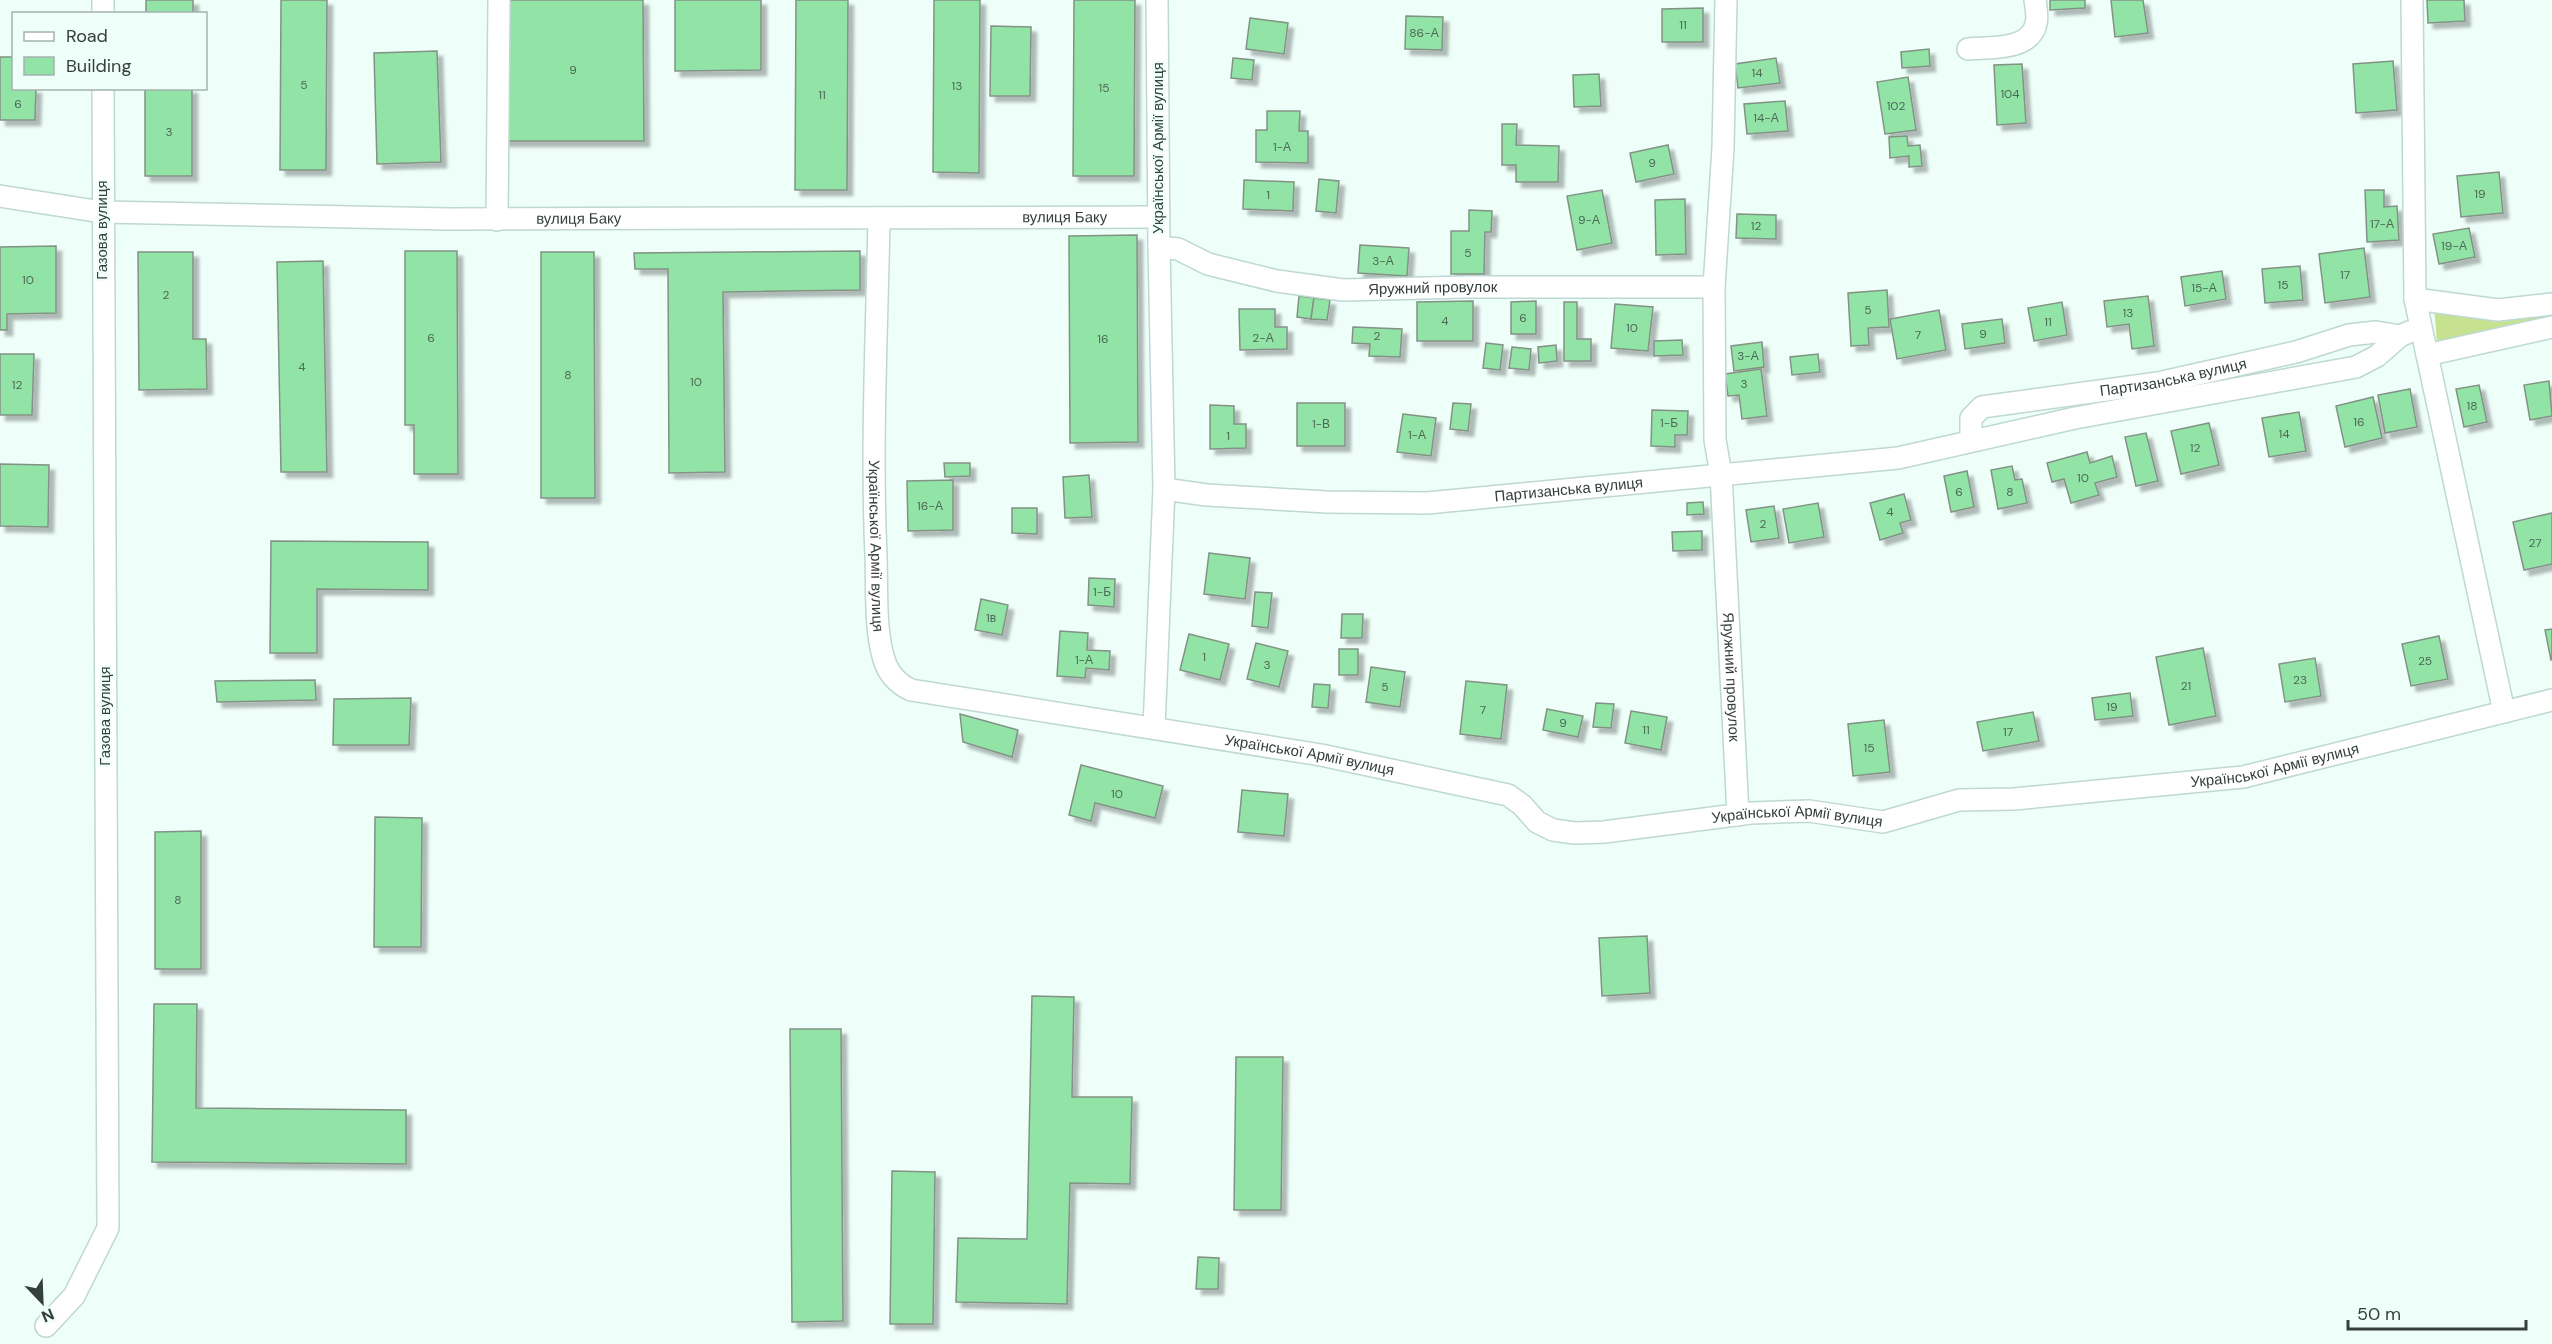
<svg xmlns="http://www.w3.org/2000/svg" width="2552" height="1344" font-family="'DM Sans',sans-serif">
  <defs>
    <filter id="shadow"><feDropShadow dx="5.5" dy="5.5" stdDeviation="1.5" flood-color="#0004"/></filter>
  </defs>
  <rect width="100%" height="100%" fill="#eefef9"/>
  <!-- green -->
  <path fill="#c6e291" d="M 2434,306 L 2552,308 L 2552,322 L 2437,343 Z"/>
  <!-- building -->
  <g fill="#92e4a6" stroke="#829385" stroke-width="1.5" filter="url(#shadow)">
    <rect x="146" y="0" width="47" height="14"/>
    <path d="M 281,0 L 327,0 L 326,170 L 280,170 Z"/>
    <path d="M 502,0 L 643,0 L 644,141 L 502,141 Z"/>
    <path d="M 675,0 L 761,0 L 761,70 L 675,71 Z"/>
    <path d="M 796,0 L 848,0 L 847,190 L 795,190 Z"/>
    <path d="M 934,0 L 980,0 L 979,173 L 933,172 Z"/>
    <path d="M 1074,0 L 1135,0 L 1134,176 L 1073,176 Z"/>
    <path d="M 2050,0 L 2085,0 L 2085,8 L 2050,10 Z"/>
    <path d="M 2111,0 L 2143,0 L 2148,33 L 2115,37 Z"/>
    <path d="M 2427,0 L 2464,0 L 2465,21 L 2428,23 Z"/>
    <path d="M 1703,8 L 1703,42 L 1662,42 L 1662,9 Z"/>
    <path d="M 1406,16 L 1443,17 L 1442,50 L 1405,49 Z"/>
    <path d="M 1250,18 L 1288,23 L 1284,54 L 1246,49 Z"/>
    <path d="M 991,26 L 1031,27 L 1030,96 L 990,96 Z"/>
    <path d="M 1929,49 L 1930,66 L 1902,68 L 1901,52 Z"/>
    <path d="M 437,51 L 441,162 L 377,164 L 374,53 Z"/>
    <path d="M 0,57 L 14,57 L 14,88 L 36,88 L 35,120 L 0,120 Z"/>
    <path d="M 1233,58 L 1254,60 L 1252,80 L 1231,78 Z"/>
    <path d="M 1776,58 L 1780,83 L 1738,88 L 1735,64 Z"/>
    <path d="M 2393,61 L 2397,110 L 2356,113 L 2353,64 Z"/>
    <path d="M 2022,64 L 2026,123 L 1997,125 L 1994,65 Z"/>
    <path d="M 1599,74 L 1601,106 L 1574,107 L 1573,75 Z"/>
    <path d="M 1908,77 L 1916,130 L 1885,134 L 1877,82 Z"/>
    <rect x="145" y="88" width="47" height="88"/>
    <path d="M 1785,101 L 1788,131 L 1747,134 L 1744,104 Z"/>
    <path d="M 1267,111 L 1300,111 L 1299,131 L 1308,131 L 1308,163 L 1256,162 L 1256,130 L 1267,130 Z"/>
    <path d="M 1502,124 L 1517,124 L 1516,145 L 1559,146 L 1558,182 L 1516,182 L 1516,165 L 1502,165 Z"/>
    <path d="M 1907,136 L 1908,146 L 1920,145 L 1922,166 L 1909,167 L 1909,156 L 1890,158 L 1889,137 Z"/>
    <path d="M 1668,145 L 1674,174 L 1636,182 L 1630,153 Z"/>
    <path d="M 2499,172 L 2503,213 L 2461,217 L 2457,176 Z"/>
    <path d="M 1319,179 L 1339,181 L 1336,213 L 1316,211 Z"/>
    <path d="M 1244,180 L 1294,182 L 1293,211 L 1243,209 Z"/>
    <path d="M 1602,190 L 1612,243 L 1577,250 L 1567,196 Z"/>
    <path d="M 2365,190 L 2384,190 L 2384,207 L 2397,206 L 2399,240 L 2367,242 Z"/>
    <path d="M 1685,199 L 1686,254 L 1656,255 L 1655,200 Z"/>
    <path d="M 1469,210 L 1492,211 L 1491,232 L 1485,232 L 1484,274 L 1451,274 L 1451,231 L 1469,231 Z"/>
    <path d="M 1737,214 L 1776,215 L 1776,239 L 1736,238 Z"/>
    <path d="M 2469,228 L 2475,257 L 2439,264 L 2433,234 Z"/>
    <path d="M 1137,235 L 1138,442 L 1070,443 L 1069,236 Z"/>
    <path d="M 1360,245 L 1409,248 L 1407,276 L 1358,273 Z"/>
    <path d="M 56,246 L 56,313 L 7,314 L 7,330 L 0,330 L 0,247 Z"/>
    <path d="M 2364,248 L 2370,297 L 2325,303 L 2319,254 Z"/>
    <path d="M 405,251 L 457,251 L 458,474 L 414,474 L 414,425 L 405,425 Z"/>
    <path d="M 860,251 L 860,290 L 723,292 L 725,472 L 669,473 L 668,269 L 635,269 L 634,253 Z"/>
    <path d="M 138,252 L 193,252 L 193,339 L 206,339 L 207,389 L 139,390 Z"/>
    <path d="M 541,252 L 594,252 L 595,498 L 541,498 Z"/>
    <path d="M 323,261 L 327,472 L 281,472 L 277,262 Z"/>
    <path d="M 2300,266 L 2303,300 L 2265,303 L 2262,269 Z"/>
    <path d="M 2222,271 L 2226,299 L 2185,306 L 2181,277 Z"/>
    <path d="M 1887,290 L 1889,327 L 1868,328 L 1869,345 L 1851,346 L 1848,293 Z"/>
    <path d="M 1299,296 L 1314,298 L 1311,319 L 1297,317 Z"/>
    <path d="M 2148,296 L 2154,346 L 2132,349 L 2129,324 L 2107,327 L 2104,301 Z"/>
    <path d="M 1314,298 L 1330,300 L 1327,320 L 1311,319 Z"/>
    <path d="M 1473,301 L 1473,341 L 1417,341 L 1417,302 Z"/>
    <path d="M 1536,301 L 1536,334 L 1511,334 L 1511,302 Z"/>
    <path d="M 1564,302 L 1577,302 L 1577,339 L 1591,339 L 1591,361 L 1564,361 Z"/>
    <path d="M 2062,302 L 2067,335 L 2034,341 L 2028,308 Z"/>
    <path d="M 1615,304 L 1653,307 L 1648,351 L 1611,348 Z"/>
    <path d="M 1239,309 L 1275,309 L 1275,327 L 1287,327 L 1287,349 L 1240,350 Z"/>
    <path d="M 1939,310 L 1946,350 L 1897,359 L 1890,319 Z"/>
    <path d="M 2002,319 L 2005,343 L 1965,349 L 1962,324 Z"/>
    <path d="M 1353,327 L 1402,329 L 1400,357 L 1369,356 L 1370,344 L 1352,343 Z"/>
    <path d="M 1682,340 L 1683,355 L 1654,356 L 1654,341 Z"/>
    <path d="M 1762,342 L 1764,367 L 1734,371 L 1731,346 Z"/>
    <path d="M 1486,343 L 1503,345 L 1500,370 L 1483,368 Z"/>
    <path d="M 1556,345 L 1557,361 L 1539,363 L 1538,347 Z"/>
    <path d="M 1512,347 L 1531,349 L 1529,370 L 1509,368 Z"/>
    <path d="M 0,354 L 34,354 L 32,415 L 0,415 Z"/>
    <path d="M 1818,354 L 1820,372 L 1792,375 L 1790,357 Z"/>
    <path d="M 1761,369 L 1767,416 L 1742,419 L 1739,395 L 1728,396 L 1725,374 Z"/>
    <path d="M 2549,381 L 2552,416 L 2530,420 L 2524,385 Z"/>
    <path d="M 2479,385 L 2487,422 L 2464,427 L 2456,389 Z"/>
    <path d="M 2410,389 L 2417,427 L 2385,433 L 2378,395 Z"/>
    <path d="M 2373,397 L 2382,438 L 2345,447 L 2336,406 Z"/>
    <rect x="1297" y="403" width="48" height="43"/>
    <path d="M 1453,403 L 1471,404 L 1468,431 L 1450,429 Z"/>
    <path d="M 1210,405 L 1234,406 L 1234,424 L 1246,424 L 1246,448 L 1210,449 Z"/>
    <path d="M 1652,410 L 1688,411 L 1687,435 L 1675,435 L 1675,447 L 1651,446 Z"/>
    <path d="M 2299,412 L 2306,451 L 2269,457 L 2262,418 Z"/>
    <path d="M 1403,414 L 1436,418 L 1431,456 L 1397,452 Z"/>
    <path d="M 2209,423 L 2219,465 L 2181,474 L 2171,431 Z"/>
    <path d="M 2146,433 L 2158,481 L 2136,486 L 2125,437 Z"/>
    <path d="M 2087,452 L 2090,463 L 2112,456 L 2117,477 L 2095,483 L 2099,495 L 2071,503 L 2064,479 L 2052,482 L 2047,463 Z"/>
    <path d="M 944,463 L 970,463 L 970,476 L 945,477 Z"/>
    <path d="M 0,464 L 49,465 L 48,527 L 0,526 Z"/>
    <path d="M 2012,466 L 2015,480 L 2022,479 L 2027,503 L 1998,509 L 1991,470 Z"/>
    <path d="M 1967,471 L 1974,507 L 1951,512 L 1944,476 Z"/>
    <path d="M 1089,475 L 1092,517 L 1065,518 L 1063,477 Z"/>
    <path d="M 953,480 L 953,530 L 908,531 L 907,481 Z"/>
    <path d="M 1904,494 L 1911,520 L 1900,523 L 1903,533 L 1880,540 L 1870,503 Z"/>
    <path d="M 1703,502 L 1704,514 L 1687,515 L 1687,503 Z"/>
    <path d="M 1818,503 L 1824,537 L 1789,543 L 1783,509 Z"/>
    <path d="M 1774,506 L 1779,538 L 1751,542 L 1746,510 Z"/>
    <path d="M 1012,508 L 1037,508 L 1037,534 L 1012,533 Z"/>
    <path d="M 2552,513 L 2552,564 L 2524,570 L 2513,522 Z"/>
    <path d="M 1702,531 L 1702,550 L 1673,551 L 1672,532 Z"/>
    <path d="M 271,541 L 428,542 L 428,590 L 317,589 L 317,653 L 270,653 Z"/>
    <path d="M 1209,553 L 1250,558 L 1245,599 L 1204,594 Z"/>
    <path d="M 1089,578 L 1115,579 L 1114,607 L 1088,605 Z"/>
    <path d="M 1255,592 L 1272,593 L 1268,628 L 1252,626 Z"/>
    <path d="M 981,599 L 1008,605 L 1002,635 L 975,630 Z"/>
    <path d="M 1342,614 L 1363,614 L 1362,638 L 1341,638 Z"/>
    <path d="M 2552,629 L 2552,659 L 2551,660 L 2545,630 Z"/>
    <path d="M 1060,631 L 1088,633 L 1087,650 L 1110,651 L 1109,670 L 1086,668 L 1085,678 L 1057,676 Z"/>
    <path d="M 1189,634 L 1229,644 L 1220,680 L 1180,670 Z"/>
    <path d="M 2439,636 L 2448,679 L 2411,686 L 2402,644 Z"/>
    <path d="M 1256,643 L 1288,651 L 1279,687 L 1247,679 Z"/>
    <path d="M 2203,648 L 2216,716 L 2169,725 L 2156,657 Z"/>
    <rect x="1339" y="649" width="19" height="26"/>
    <path d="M 2315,658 L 2321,696 L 2285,702 L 2279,664 Z"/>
    <path d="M 1371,667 L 1405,672 L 1400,707 L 1366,702 Z"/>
    <path d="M 315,680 L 316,700 L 217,702 L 215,681 Z"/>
    <path d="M 1466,681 L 1507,685 L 1501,739 L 1460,734 Z"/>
    <path d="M 1314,684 L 1330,685 L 1328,708 L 1312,707 Z"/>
    <path d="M 2130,693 L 2133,716 L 2095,720 L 2092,698 Z"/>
    <path d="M 411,698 L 409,745 L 333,745 L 334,699 Z"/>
    <path d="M 1596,703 L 1614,704 L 1611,728 L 1593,727 Z"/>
    <path d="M 1547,709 L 1583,716 L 1578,737 L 1543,730 Z"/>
    <path d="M 1631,711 L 1667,717 L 1661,750 L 1625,743 Z"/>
    <path d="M 2033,712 L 2039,741 L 1983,751 L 1977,722 Z"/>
    <path d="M 960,714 L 1018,730 L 1012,757 L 963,742 Z"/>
    <path d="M 1884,720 L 1890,772 L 1853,776 L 1848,724 Z"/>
    <path d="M 1081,765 L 1163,786 L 1155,818 L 1095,803 L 1091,821 L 1069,815 Z"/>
    <path d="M 1242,790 L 1288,794 L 1284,836 L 1238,832 Z"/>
    <path d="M 375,817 L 422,818 L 421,947 L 374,947 Z"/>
    <path d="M 201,831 L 201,969 L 155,969 L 155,832 Z"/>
    <path d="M 1647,936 L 1650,993 L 1602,996 L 1599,938 Z"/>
    <path d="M 1032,996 L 1074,997 L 1072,1097 L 1132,1097 L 1130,1184 L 1070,1183 L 1067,1304 L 956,1302 L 958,1238 L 1027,1239 Z"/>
    <path d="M 154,1004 L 197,1004 L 196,1108 L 406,1110 L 406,1164 L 152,1162 Z"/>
    <path d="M 790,1029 L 841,1029 L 843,1321 L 792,1322 Z"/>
    <path d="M 1236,1057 L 1283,1057 L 1281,1210 L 1234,1210 Z"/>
    <path d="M 892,1171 L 935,1172 L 933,1324 L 890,1324 Z"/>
    <path d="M 1198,1257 L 1219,1258 L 1218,1289 L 1196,1289 Z"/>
  </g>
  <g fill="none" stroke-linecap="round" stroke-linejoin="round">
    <!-- minor casing -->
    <g stroke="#bed8d2" stroke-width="24">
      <g id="minor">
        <path id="s1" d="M 1726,0 L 1723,148 L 1714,287 L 1715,440 L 1721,474 L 1738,815"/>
        <path d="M 2412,0 L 2415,299 L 2504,712"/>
        <path d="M 103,14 L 103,0"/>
        <path d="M 1968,49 C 1989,47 2030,51 2036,24 C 2038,17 2036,7 2035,0"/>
        <path id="s2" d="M 0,196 L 102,212 L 448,219 L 1158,217"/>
        <path id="s3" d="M 879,218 C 877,330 871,444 876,556 C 877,586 875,628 883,656 C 887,672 896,683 911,690 L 1321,755 L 1508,795 L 1522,805 L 1537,822 L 1553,830 L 1575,833 L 1604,832 L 1751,813 L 1809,811 L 1883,822 L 1959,800 L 2014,799 L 2243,777 L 2552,700"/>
        <path d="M 497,220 L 499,0"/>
        <path id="s4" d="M 1159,247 L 1178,249 L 1208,264 L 1277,281 L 1343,290 L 1466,287 L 1714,287"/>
        <path d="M 2415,299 L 2498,310 L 2552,304"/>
        <path d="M 2427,355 L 2552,327"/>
        <path id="s5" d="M 1971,441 L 1971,418 L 1982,407 L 2158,383 L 2296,352 L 2349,335 L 2376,332 L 2400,336 L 2409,332"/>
        <path id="s6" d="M 1164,489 L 1207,495 L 1327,502 L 1427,503 L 1898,458 L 2075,418 L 2356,367 L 2377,356 L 2400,336"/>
        <path d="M 1154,728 L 1164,489 L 1159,247 L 1157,0"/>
        <path d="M 46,1326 L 74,1296 L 108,1228 L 103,88"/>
      </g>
    </g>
    <!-- minor -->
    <use href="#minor" stroke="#fff" stroke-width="21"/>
  </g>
  <g text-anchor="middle" stroke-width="4.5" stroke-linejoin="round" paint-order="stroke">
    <!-- number labels -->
    <g font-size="12" fill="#4c6857">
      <text x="1683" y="29">11</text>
      <text x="1424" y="37">86-А</text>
      <text x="573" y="74">9</text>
      <text x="1757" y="77">14</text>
      <text x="304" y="89">5</text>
      <text x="957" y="90">13</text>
      <text x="1104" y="92">15</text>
      <text x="2010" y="98">104</text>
      <text x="822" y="99">11</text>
      <text x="18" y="108">6</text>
      <text x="1896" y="110">102</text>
      <text x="1766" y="122">14-А</text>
      <text x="169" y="136">3</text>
      <text x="1282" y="151">1-А</text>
      <text x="1652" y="167">9</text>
      <text x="2480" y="198">19</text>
      <text x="1268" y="199">1</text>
      <text x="1589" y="224">9-А</text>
      <text x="2382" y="228">17-А</text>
      <text x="1756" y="230">12</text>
      <text x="2454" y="250">19-А</text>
      <text x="1468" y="257">5</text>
      <text x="1383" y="265">3-А</text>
      <text x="2345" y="279">17</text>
      <text x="28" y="284">10</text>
      <text x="2283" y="289">15</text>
      <text x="2204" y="292">15-А</text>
      <text x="166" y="299">2</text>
      <text x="1868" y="314">5</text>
      <text x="2128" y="317">13</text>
      <text x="1523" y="322">6</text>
      <text x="1445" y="325">4</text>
      <text x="2048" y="326">11</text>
      <text x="1632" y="332">10</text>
      <text x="1983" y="338">9</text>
      <text x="1918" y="339">7</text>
      <text x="1377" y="340">2</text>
      <text x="431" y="342">6</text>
      <text x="1263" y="342">2-А</text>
      <text x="1103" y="343">16</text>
      <text x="1748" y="360">3-А</text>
      <text x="302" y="371">4</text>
      <text x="568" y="379">8</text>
      <text x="696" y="386">10</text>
      <text x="1744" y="388">3</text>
      <text x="17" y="389">12</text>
      <text x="2472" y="410">18</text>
      <text x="2359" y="426">16</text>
      <text x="1669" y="427">1-Б</text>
      <text x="1321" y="428">1-В</text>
      <text x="2284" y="438">14</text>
      <text x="1417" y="439">1-А</text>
      <text x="1228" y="440">1</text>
      <text x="2195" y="452">12</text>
      <text x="2083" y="482">10</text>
      <text x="1959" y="496">6</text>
      <text x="2010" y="496">8</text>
      <text x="930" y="510">16-А</text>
      <text x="1890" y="516">4</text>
      <text x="1763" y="528">2</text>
      <text x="2535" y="547">27</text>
      <text x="1102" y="596">1-Б</text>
      <text x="991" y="622">1в</text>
      <text x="1204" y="661">1</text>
      <text x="1084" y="664">1-А</text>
      <text x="2425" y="665">25</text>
      <text x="1267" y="669">3</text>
      <text x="2300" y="684">23</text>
      <text x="2186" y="690">21</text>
      <text x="1385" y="691">5</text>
      <text x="2112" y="711">19</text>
      <text x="1483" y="714">7</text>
      <text x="1563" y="727">9</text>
      <text x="1646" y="734">11</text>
      <text x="2008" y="736">17</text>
      <text x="1869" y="752">15</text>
      <text x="1117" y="798">10</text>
      <text x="178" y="904">8</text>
    </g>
    <!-- street labels -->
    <g font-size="15" fill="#353f3d" stroke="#eefef9">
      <text transform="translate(1158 148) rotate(-90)" y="5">Української Армії вулиця</text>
      <text dy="5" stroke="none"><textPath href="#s2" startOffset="1066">вулиця Баку</textPath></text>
      <text dy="5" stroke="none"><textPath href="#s2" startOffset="580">вулиця Баку</textPath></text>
      <text transform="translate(102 230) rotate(-90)" y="5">Газова вулиця</text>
      <text dy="5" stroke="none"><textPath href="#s4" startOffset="280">Яружний провулок</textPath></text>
      <text dy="5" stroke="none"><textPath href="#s5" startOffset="232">Партизанська вулиця</textPath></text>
      <text dy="5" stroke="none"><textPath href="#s6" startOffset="406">Партизанська вулиця</textPath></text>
      <text dy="5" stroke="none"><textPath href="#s3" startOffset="328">Української Армії вулиця</textPath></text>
      <text dy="5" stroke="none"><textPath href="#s1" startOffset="678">Яружний провулок</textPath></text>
      <text transform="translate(105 716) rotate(-90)" y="5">Газова вулиця</text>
      <text dy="5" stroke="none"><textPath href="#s3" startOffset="888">Української Армії вулиця</textPath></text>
      <text dy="5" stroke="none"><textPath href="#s3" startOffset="1878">Української Армії вулиця</textPath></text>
      <text dy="5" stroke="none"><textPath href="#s3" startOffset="1394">Української Армії вулиця</textPath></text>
    </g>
  </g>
  <!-- legend -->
  <rect x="12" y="12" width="195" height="78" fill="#eefef9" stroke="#a4b2ae" stroke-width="1.5"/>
  <rect x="24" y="32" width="30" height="9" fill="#ffffff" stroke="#a4b2ae" stroke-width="1.5"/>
  <text x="66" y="42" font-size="18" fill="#353f3d">Road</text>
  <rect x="24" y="57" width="30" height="18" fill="#92e4a6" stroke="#a4b2ae" stroke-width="1.5"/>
  <text x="66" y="72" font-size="18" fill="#353f3d">Building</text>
  <!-- north arrow -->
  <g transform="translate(42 1302) rotate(157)" stroke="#eefef9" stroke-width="4.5" paint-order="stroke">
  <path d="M0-4.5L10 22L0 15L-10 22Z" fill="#353f3d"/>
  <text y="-9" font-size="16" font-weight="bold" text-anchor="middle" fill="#353f3d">N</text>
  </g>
  <!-- scale -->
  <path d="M2348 1320v9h178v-9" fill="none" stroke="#353f3d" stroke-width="3"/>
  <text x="2357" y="1320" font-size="18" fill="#353f3d" stroke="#eefef9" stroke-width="4.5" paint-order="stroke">50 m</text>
</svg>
